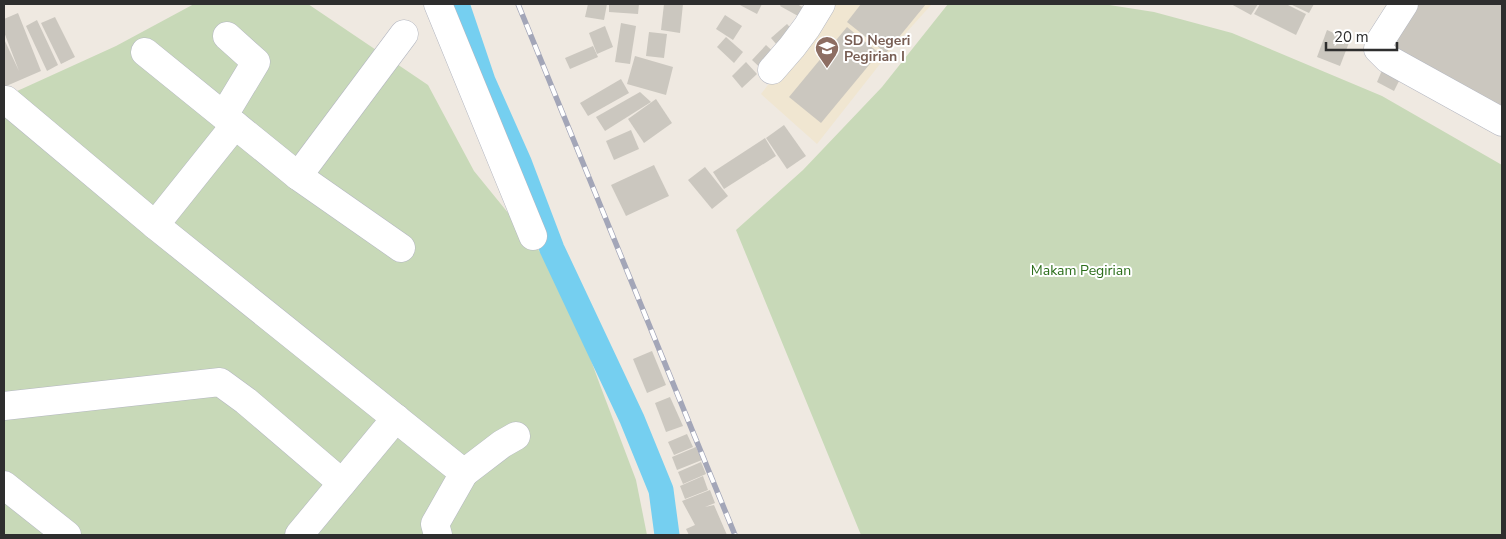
<svg xmlns="http://www.w3.org/2000/svg" width="1506" height="539" font-family="'Nunito Sans',sans-serif">
  <rect width="100%" height="100%" fill="#efe9e1"/>
  <!-- education -->
  <path fill="#f0e6d1" d="M 827,4 L 932,4 L 895,45 L 817,144 L 761,94 L 818,19 Z"/>
  <!-- cemetery -->
  <g fill="#c8d9b8">
    <path d="M 194,4 L 308,4 L 428,85 L 474,171 L 540,252 L 572,308 L 600,385 L 636,480 L 647,535 L 4,535 L 4,97 L 116,46 Z"/>
    <path d="M 948,4 L 1103,4 L 1154,12 L 1232,33 L 1382,96 L 1502,165 L 1502,535 L 861,535 L 736,230 L 803,170 L 882,87 Z"/>
  </g>
  <g fill="none" stroke-linecap="round" stroke-linejoin="round">
    <!-- canal -->
    <path stroke="#75cff0" stroke-width="25" d="M 457,4 L 483,81 L 519,162 L 552,249 L 632,419 L 661,490 L 667,535"/>
  </g>
  <!-- building -->
  <g fill="#cbc7bf">
    <path d="M 588,4 L 607,4 L 604,20 L 585,17 Z"/>
    <path d="M 609,4 L 639,4 L 638,14 L 609,12 Z"/>
    <path d="M 664,4 L 683,4 L 680,33 L 661,30 Z"/>
    <path d="M 738,4 L 762,4 L 757,14 Z"/>
    <path d="M 781,4 L 797,4 L 811,12 L 807,21 L 780,6 Z"/>
    <path d="M 861,4 L 926,4 L 886,53 L 847,22 Z"/>
    <path d="M 1231,4 L 1258,4 L 1251,15 Z"/>
    <path d="M 1260,4 L 1286,4 L 1306,14 L 1296,35 L 1254,14 Z"/>
    <path d="M 1290,4 L 1314,4 L 1309,13 Z"/>
    <path d="M 1409,4 L 1502,4 L 1502,114 L 1381,50 Z"/>
    <path d="M 18,13 L 41,71 L 4,87 L 4,39 L 19,71 L 4,32 L 4,19 Z"/>
    <path d="M 725,15 L 742,26 L 733,40 L 716,29 Z"/>
    <path d="M 55,17 L 75,57 L 61,64 L 41,23 Z"/>
    <path d="M 37,20 L 58,65 L 47,71 L 26,26 Z"/>
    <path d="M 621,23 L 636,26 L 630,64 L 615,62 Z"/>
    <path d="M 787,24 L 798,36 L 782,51 L 771,38 Z"/>
    <path d="M 605,26 L 613,47 L 597,54 L 589,33 Z"/>
    <path d="M 847,27 L 879,53 L 821,123 L 789,97 Z"/>
    <path d="M 1327,30 L 1350,40 L 1340,66 L 1317,57 Z"/>
    <path d="M 649,32 L 667,34 L 664,58 L 646,56 Z"/>
    <path d="M 726,37 L 743,52 L 734,63 L 717,47 Z"/>
    <path d="M 766,45 L 780,58 L 766,73 L 752,60 Z"/>
    <path d="M 593,46 L 598,57 L 570,69 L 565,58 Z"/>
    <path d="M 635,56 L 673,67 L 666,95 L 627,84 Z"/>
    <path d="M 746,62 L 757,74 L 742,88 L 732,76 Z"/>
    <path d="M 1383,68 L 1401,77 L 1394,91 L 1377,82 Z"/>
    <path d="M 621,79 L 629,93 L 588,116 L 580,103 Z"/>
    <path d="M 640,92 L 651,102 L 605,131 L 596,117 Z"/>
    <path d="M 656,99 L 672,123 L 644,143 L 628,119 Z"/>
    <path d="M 784,125 L 806,156 L 787,169 L 766,138 Z"/>
    <path d="M 631,130 L 639,149 L 614,160 L 606,141 Z"/>
    <path d="M 765,138 L 776,156 L 724,189 L 713,172 Z"/>
    <path d="M 654,165 L 669,196 L 626,216 L 611,185 Z"/>
    <path d="M 705,167 L 728,196 L 712,209 L 688,180 Z"/>
    <path d="M 652,351 L 666,385 L 647,393 L 633,359 Z"/>
    <path d="M 670,397 L 683,426 L 666,432 L 655,403 Z"/>
    <path d="M 687,434 L 693,447 L 674,455 L 668,442 Z"/>
    <path d="M 696,447 L 702,460 L 677,470 L 672,457 Z"/>
    <path d="M 701,462 L 706,474 L 683,484 L 678,472 Z"/>
    <path d="M 703,476 L 708,490 L 685,499 L 680,486 Z"/>
    <path d="M 710,490 L 715,503 L 705,507 L 714,505 L 727,535 L 689,535 L 686,529 L 695,525 L 682,501 Z"/>
  </g>
  <g fill="none" stroke-linecap="round" stroke-linejoin="round">
    <!-- minor casing -->
    <g stroke="#b4b7c1" stroke-width="29">
      <g id="minor">
        <path d="M 438,4 L 533,236"/>
        <path d="M 1404,4 L 1379,43 L 1378,49 L 1388,59 L 1502,122"/>
        <path d="M 145,52 L 298,176"/>
        <path d="M 772,70 L 792,47 L 807,27 L 821,4"/>
        <path d="M 6,100 L 155,225 L 235,125"/>
        <path d="M 224,115 L 256,62 L 227,36"/>
        <path d="M 155,225 L 464,473 L 502,444 L 516,436"/>
        <path d="M 401,248 L 298,176 L 404,34"/>
        <path d="M 4,406 L 220,382 L 246,401 L 342,483"/>
        <path d="M 4,485 L 67,535"/>
        <path d="M 299,535 L 396,418"/>
        <path d="M 438,535 L 435,524 L 464,473"/>
      </g>
    </g>
    <!-- minor -->
    <use href="#minor" stroke="#fff" stroke-width="28"/>
    <!-- rail casing -->
    <g stroke="#a3a6b8" stroke-width="5.5">
      <path id="rail" d="M 518,4 L 735,535"/>
    </g>
    <!-- rail -->
    <use href="#rail" stroke="#fff" stroke-width="4" stroke-dasharray="11" stroke-linecap="butt"/>
  </g>
  <!-- icons -->
  <defs>
    <g id="school-pin" transform="scale(1.25)"><path d="M0 17L-7.5 6A9.5 9.5 0 1 1 7.5 6Z" fill="#8d6e63" stroke="#fff"/><path d="M0-5L7-2L0 1L-7-2ZM-4 1L0 2.5L4 1V4Q0 6-4 4Z" fill="#fff"/></g>
  </defs>
  <g fill-rule="evenodd">
    <use href="#school-pin" x="827" y="48"/>
  </g>
  <g text-anchor="middle" stroke-width="4" stroke-linejoin="round" paint-order="stroke">
    <!-- education labels -->
    <g font-size="14" font-weight="bold" fill="#785e54" stroke="#fff" text-anchor="start">
      <text x="844" y="45">SD Negeri<tspan x="844" dy="16">Pegirian I</tspan></text>
    </g>
    <!-- park labels -->
    <g font-size="14" fill="#2c6e1b" stroke="#fff">
      <text x="1081" y="275">Makam Pegirian</text>
    </g>
  </g>
  <!-- border -->
  <rect width="1506" height="539" fill="none" stroke="#2e2e2e" stroke-width="10"/>
  <!-- scale -->
  <path d="M1326 42v8h71v-8" fill="none" stroke="#2e2e2e" stroke-width="2.5"/>
  <text x="1334" y="42" font-size="15" fill="#2e2e2e" stroke="#ffffff" stroke-width="4" paint-order="stroke">20 m</text>
</svg>
